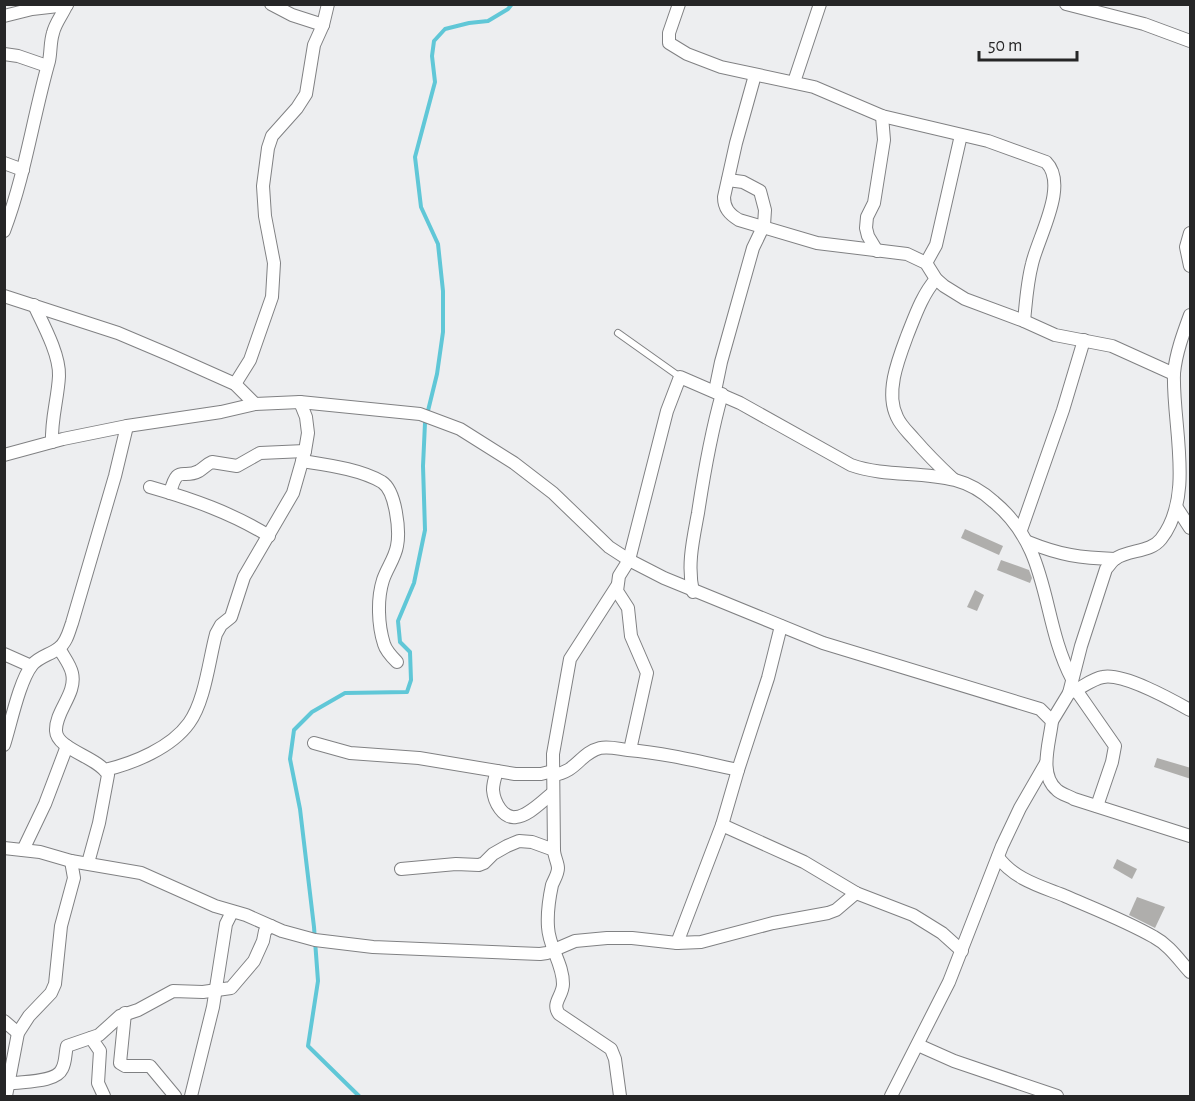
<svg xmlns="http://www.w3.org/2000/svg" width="1195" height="1101" font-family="'Alegreya Sans',sans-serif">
  <rect width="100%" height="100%" fill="#edeef0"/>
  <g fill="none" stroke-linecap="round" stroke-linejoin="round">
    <!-- stream -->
    <path stroke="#60c7d7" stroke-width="4" d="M 359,1096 L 308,1046 L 318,981 L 314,927 L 300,809 L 290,759 L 294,730 L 312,712 L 345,693 L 407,692 L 411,680 L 410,652 L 400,642 L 398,621 L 414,583 L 425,530 L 423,466 L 425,423 L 437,374 L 443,332 L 443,291 L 438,244 L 421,207 L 415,157 L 435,82 L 432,56 L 434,41 L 445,29 L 469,23 L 488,21 L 508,9 L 512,4"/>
  </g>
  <!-- building -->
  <g fill="#afaeac">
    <path d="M 965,529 L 1003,546 L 999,555 L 961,538 Z"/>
    <path d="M 1001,560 L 1029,570 L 1032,578 L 1030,583 L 997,570 Z"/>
    <path d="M 975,590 L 984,595 L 977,611 L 967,607 Z"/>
    <path d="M 1157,758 L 1191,768 L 1191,779 L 1154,767 Z"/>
    <path d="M 1117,859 L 1137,869 L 1132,879 L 1113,868 Z"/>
    <path d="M 1137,897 L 1165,907 L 1155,928 L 1129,915 Z"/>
  </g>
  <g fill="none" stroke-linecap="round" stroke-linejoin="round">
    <!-- service casing -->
    <g stroke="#808183" stroke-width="8">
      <path id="service" d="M 618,333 L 680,377"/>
    </g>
    <!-- minor casing -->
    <g stroke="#808183" stroke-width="14">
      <g id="minor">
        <path d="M 271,4 L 292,15 L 323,25"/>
        <path d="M 679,4 L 669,33 L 669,43 L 687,54 L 721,67 L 814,87 L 882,116 L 988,141 L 1046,162 C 1069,185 1038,237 1032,264 C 1027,283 1026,302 1024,321"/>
        <path d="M 1066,4 L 1144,24 L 1190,41"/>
        <path d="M 4,16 L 32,9 L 67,5"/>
        <path d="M 4,54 L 18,56 L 47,66"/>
        <path d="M 755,75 L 736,143 L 724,197 C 724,208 729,214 739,220 L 817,243 L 907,254 L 926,263 L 936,279 L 944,286 L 965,299 L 1024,321 L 1055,335 L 1112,346 L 1174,374"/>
        <path d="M 794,82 L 820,4"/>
        <path d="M 4,163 L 23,170"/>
        <path d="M 4,231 C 25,176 33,117 49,61 C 51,52 50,42 53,33 C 55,23 63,14 67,4"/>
        <path d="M 1190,233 L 1186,247 L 1190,266"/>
        <path d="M 877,251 L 868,236 L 866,228 L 867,217 L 874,203 L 881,159 L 884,140 L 882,116"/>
        <path d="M 926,263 L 936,245 L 961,135"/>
        <path d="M 936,279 C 922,295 915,316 907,336 C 898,360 885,393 897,417 C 901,426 908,432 914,439 C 927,454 939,466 953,479"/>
        <path d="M 4,296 L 118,333 L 170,355 L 235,384 L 255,404"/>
        <path d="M 34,305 C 43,324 60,355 59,376 C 58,398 51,419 52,442"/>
        <path d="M 235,384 L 250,360 L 272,297 L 274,263 L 265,216 L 263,186 L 268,148 L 272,136 L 297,108 L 306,94 L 314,45 L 323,25 L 328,4"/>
        <path d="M 715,391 L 721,362 L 753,248 L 764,225 L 765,210 L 760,191 L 743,182 L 728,180"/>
        <path d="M 4,455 L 63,439 L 127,426 L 221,412 L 255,404 L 300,402 L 420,414 L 460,429 L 514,463 L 553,493 L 609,547 L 629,560 L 664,578 L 823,643 L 1040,709 L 1052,721 C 1050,742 1038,774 1057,790 C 1061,794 1069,796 1074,799 L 1190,836"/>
        <path d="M 302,461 C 327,465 360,469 382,482 C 396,491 400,531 397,546 C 395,558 387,568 383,580 C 377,599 378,625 384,644 C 386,651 392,657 397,662"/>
        <path d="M 150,487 C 192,499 232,513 269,536"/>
        <path d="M 170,493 C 178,463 182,480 199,471 C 204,468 207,464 212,462 L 237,466 L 260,453 L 305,451"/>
        <path d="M 1177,508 L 1190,528"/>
        <path d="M 1021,530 L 1063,410 L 1084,340"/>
        <path d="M 1028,542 C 1060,555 1080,558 1115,559"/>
        <path d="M 617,586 L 570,659 L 553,754 L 554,850 C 554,856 558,863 558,868 C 558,874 554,880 552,885 C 549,899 547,913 548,927 C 549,948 563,963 563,984 C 563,996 551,1003 559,1014 L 611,1049 L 615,1059 L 620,1096"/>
        <path d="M 693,592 C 687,565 693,540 698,513 C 704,473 711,433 722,394"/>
        <path d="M 59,648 C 63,656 70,664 72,673 C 77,694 55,711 56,731 C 57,750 99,757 108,775 L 99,823 L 88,863"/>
        <path d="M 4,654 L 31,666"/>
        <path d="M 1076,690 L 1115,746 L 1112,762 L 1097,806"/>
        <path d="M 1069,693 C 1081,689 1091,679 1103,677 C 1124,673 1172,700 1190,710"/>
        <path d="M 1052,721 L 1069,693 L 1081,646 L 1106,569 C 1109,566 1112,561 1115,559 C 1129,549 1150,553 1161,539 C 1195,496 1172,424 1174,373 C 1176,353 1183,334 1190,315"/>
        <path d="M 314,743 L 350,753 L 419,758 L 515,774 L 541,774 L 553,771"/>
        <path d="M 4,745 C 11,723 19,682 32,665 C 40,656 50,655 59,648 C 67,642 69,631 72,623 L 115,476 L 127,426"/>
        <path d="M 630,750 L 647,673 L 631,636 L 628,608 L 617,591 L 619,576 L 629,560 L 667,411 L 680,377 L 740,403 L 851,465 C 885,477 920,471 955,480 C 970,484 982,491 994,502 C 1052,550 1040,618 1072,679"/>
        <path d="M 105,770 C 134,763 171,748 189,723 C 205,701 209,660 216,634 L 221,625 L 231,617 L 244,577 L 293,493 L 305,451 L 308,433 L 306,417 L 300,402"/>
        <path d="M 497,771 C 495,777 493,784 493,790 C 494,802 503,819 516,817 C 529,816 543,800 553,793"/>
        <path d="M 553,775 C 577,772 580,753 600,748 C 609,746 619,749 628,750 C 665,753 701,762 738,770"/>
        <path d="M 722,825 L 804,862 L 856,893 L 913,915 L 942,933 L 962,951"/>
        <path d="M 4,848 L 40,852 L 71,861 L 141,873 L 215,906 L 246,915 L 282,931 L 315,940 L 373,947 L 540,954 L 547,953 L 575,941 L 607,938 L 632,938 L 677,943 L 701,942 L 773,923 L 828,913 L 836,910 L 856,893"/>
        <path d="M 23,850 L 45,804 L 67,746"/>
        <path d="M 998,857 C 1014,879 1040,886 1065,896 C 1095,909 1126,921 1154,937 C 1169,945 1179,960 1190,972"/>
        <path d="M 401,869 L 456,864 L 479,865 L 484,863 L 493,854 L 507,846 L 519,841 L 532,842 L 554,850"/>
        <path d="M 677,943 L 722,825 L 738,770 L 768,678 L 781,626"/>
        <path d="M 125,1013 L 120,1063 L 125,1066 L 150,1066 L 175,1096"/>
        <path d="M 4,1021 L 18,1033"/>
        <path d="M 91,1038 L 100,1051 L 98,1083 L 104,1096"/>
        <path d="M 918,1045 L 954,1061 L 1057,1096"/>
        <path d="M 8,1084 C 22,1081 56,1083 62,1069 C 66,1062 65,1053 67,1046 L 99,1035 L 120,1016 L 138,1010 L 173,991 L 203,992 L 231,988 L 254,961 L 263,941 L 265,931 L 271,926"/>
        <path d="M 6,1096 L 18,1033 L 29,1016 L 51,993 L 55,984 L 61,926 L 74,878 L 71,861"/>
        <path d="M 191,1096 L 213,1007 L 226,924 L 232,912"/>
        <path d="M 891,1096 L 949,982 L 1002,846 L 1020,808 L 1046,763"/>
      </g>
    </g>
    <!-- service -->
    <use href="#service" stroke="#fff" stroke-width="6"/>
    <!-- minor -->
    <use href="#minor" stroke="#fff" stroke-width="12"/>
  </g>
  <!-- border -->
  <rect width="1195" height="1101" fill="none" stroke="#262627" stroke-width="12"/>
  <!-- scale -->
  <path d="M979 51v9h98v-9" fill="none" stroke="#262627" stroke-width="3"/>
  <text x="988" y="51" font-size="18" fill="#262627" stroke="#edeef0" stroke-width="4.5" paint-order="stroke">50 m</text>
</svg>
